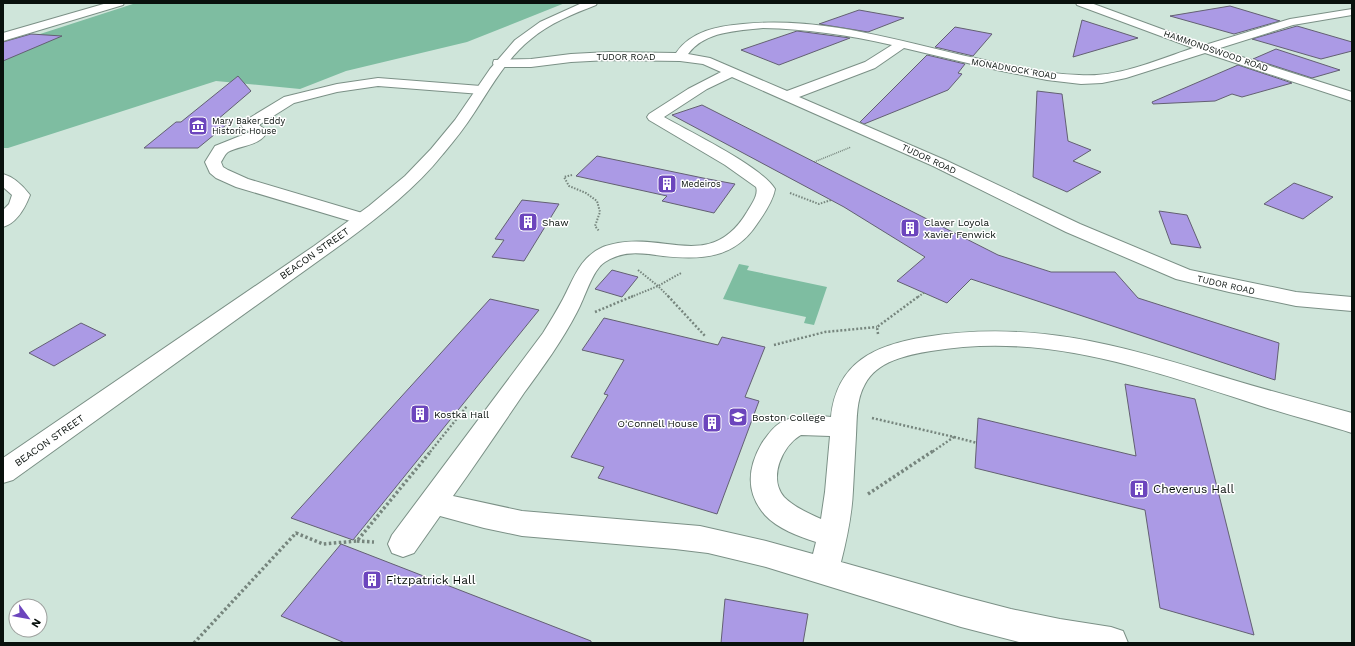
<svg xmlns="http://www.w3.org/2000/svg" width="1355" height="646" font-family="'Work Sans',sans-serif">
  <rect width="100%" height="100%" fill="#cfe5da"/>
  <!-- green -->
  <g fill="#7ebda1">
    <path d="M 136,3 L 565,3 L 467,42 L 346,71 L 300,89 L 216,81 L 8,148 L 3,148 L 3,46 Z"/>
    <path d="M 739,264 L 749,266 L 747,270 L 827,287 L 814,325 L 804,323 L 806,317 L 723,299 Z"/>
  </g>
  <!-- building -->
  <g fill="#ab9ae5" stroke="#636072">
    <path d="M 1230,6 L 1280,21 L 1234,34 L 1170,16 Z"/>
    <path d="M 859,10 L 904,18 L 868,32 L 819,24 Z"/>
    <path d="M 1082,20 L 1138,38 L 1073,57 Z"/>
    <path d="M 1297,26 L 1352,42 L 1352,51 L 1321,59 L 1252,39 Z"/>
    <path d="M 955,27 L 992,34 L 973,56 L 935,47 Z"/>
    <path d="M 797,31 L 850,38 L 779,65 L 741,50 Z"/>
    <path d="M 31,34 L 62,36 L 3,61 L 3,42 Z"/>
    <path d="M 1276,49 L 1340,70 L 1312,78 L 1253,59 Z"/>
    <path d="M 927,55 L 965,64 L 958,73 L 962,74 L 948,90 L 864,124 L 860,122 Z"/>
    <path d="M 1238,65 L 1292,83 L 1242,97 L 1232,94 L 1215,101 L 1153,104 L 1152,102 Z"/>
    <path d="M 238,76 L 251,91 L 217,120 L 231,121 L 198,148 L 144,148 L 176,122 L 181,122 Z"/>
    <path d="M 1037,91 L 1062,94 L 1068,141 L 1091,150 L 1073,161 L 1101,172 L 1067,192 L 1033,177 Z"/>
    <path d="M 702,105 L 998,255 L 1051,272 L 1115,272 L 1138,298 L 1279,343 L 1275,380 L 971,279 L 947,303 L 897,281 L 925,257 L 844,207 L 672,115 Z"/>
    <path d="M 597,156 L 703,178 L 735,184 L 714,213 L 662,201 L 667,196 L 576,176 Z"/>
    <path d="M 1294,183 L 1333,197 L 1303,219 L 1264,204 Z"/>
    <path d="M 522,200 L 559,204 L 524,261 L 492,257 L 504,240 L 495,239 Z"/>
    <path d="M 1159,211 L 1187,215 L 1201,248 L 1171,244 Z"/>
    <path d="M 612,270 L 638,277 L 622,297 L 595,289 Z"/>
    <path d="M 490,299 L 539,310 L 353,540 L 291,518 Z"/>
    <path d="M 604,318 L 718,345 L 722,337 L 765,347 L 745,397 L 759,401 L 717,514 L 598,478 L 604,467 L 571,457 L 608,395 L 604,394 L 624,360 L 582,350 Z"/>
    <path d="M 81,323 L 106,335 L 54,366 L 29,353 Z"/>
    <path d="M 1125,384 L 1195,399 L 1254,635 L 1160,608 L 1145,510 L 975,468 L 978,418 L 1136,456 Z"/>
    <path d="M 341,544 L 591,641 L 591,643 L 345,643 L 281,616 Z"/>
    <path d="M 725,599 L 808,614 L 803,643 L 721,643 Z"/>
  </g>
  <g fill="none" stroke-linecap="round" stroke-linejoin="round">
    <!-- minor casing -->
    <g stroke="#7b9086" stroke-width="2">
      <g id="minor">
        <path d="M 107,3 L 124,3 L 123,5 L 3,41 L 3,33 Z"/>
        <path d="M 1076,3 L 1091,3 L 1205,45 L 1290,19 L 1352,9 L 1352,15 L 1293,25 L 1217,49 L 1352,92 L 1352,101 L 1205,53 L 1126,78 L 1102,83 L 1081,84 L 1047,80 L 997,70 L 904,48 L 875,68 L 799,97 L 945,160 L 1080,224 L 1190,270 L 1296,292 L 1352,297 L 1352,311 L 1296,306 L 1229,292 L 1176,279 L 1066,232 L 933,166 L 732,77 L 707,89 L 664,117 C 690,132 761,166 775,189 C 773,201 764,214 757,224 C 734,259 701,260 663,256 C 642,253 623,250 605,262 C 592,270 585,298 577,312 C 562,341 543,367 524,393 C 501,427 477,462 453,496 L 522,511 L 700,526 L 766,541 L 813,554 L 816,542 C 798,536 778,529 765,515 C 745,492 748,467 762,443 C 767,436 772,428 780,423 C 795,414 815,415 831,417 C 837,362 875,345 925,337 C 1038,319 1124,347 1230,379 C 1270,391 1311,402 1352,413 L 1352,433 C 1317,422 1281,413 1246,401 C 1140,367 1043,332 931,351 C 907,355 877,361 865,384 C 856,400 857,418 856,435 C 855,453 854,472 853,490 C 852,515 847,538 841,562 L 961,596 L 1011,609 L 1060,619 L 1111,627 L 1123,631 L 1128,643 L 1023,643 L 961,627 L 766,567 L 708,553 L 675,549 L 522,536 L 484,528 L 440,516 L 414,553 L 403,557 L 392,553 L 388,544 L 392,535 L 543,333 C 550,322 557,310 563,299 C 574,278 580,257 603,247 C 607,245 613,244 618,243 C 668,234 712,270 747,212 C 751,205 759,195 756,187 L 725,165 L 649,120 L 647,117 L 649,114 L 688,89 L 721,72 L 703,64 L 680,61 L 609,60 L 571,62 L 531,67 L 499,67 L 494,66 L 493,63 L 494,60 L 531,59 L 571,54 L 609,52 L 676,53 C 691,31 718,26 743,24 C 822,16 898,41 975,58 C 1009,66 1044,74 1079,75 C 1118,78 1157,60 1193,48 L 1077,5 ZM 763,28 C 807,29 849,35 892,45 L 865,62 L 787,91 L 710,58 L 688,54 C 705,31 737,31 763,28 ZM 801,435 L 830,436 L 825,492 L 821,519 C 808,513 794,507 784,497 C 768,478 782,446 801,435 Z"/>
        <path d="M 378,78 L 481,86 L 486,87 L 488,90 L 486,93 L 481,94 L 378,86 L 337,92 L 294,103 L 259,125 L 267,131 C 262,146 240,145 228,152 C 225,154 223,159 221,162 L 223,167 L 228,170 L 248,179 L 369,215 L 372,219 L 369,223 L 363,224 L 357,223 L 236,187 L 216,178 L 210,173 L 205,162 L 215,146 L 250,132 L 243,128 L 241,125 L 243,122 L 284,97 L 337,84 Z"/>
        <path d="M 3,174 C 14,177 23,186 30,195 C 25,208 17,223 3,227 L 3,210 L 9,204 L 12,195 L 3,187 Z"/>
      </g>
    </g>
    <!-- major casing -->
    <g stroke="#7b9086" stroke-width="2">
      <path id="major" d="M 582,3 L 597,3 L 596,5 C 573,14 550,23 531,39 C 507,58 491,87 474,113 C 465,127 454,141 443,154 C 416,188 381,215 346,241 L 13,480 L 3,483 L 3,458 L 314,246 L 369,206 L 405,176 L 431,149 L 455,120 L 490,69 L 515,40 L 540,22 Z"/>
    </g>
    <!-- path-far3 -->
    <path stroke="#76857d" stroke-width="1.5" stroke-dasharray="1 1" stroke-linecap="butt" d="M 814,162 L 851,147"/>
    <!-- path-far2 -->
    <g stroke="#76857d" stroke-width="2" stroke-dasharray="1.5 1.5" stroke-linecap="butt">
      <path d="M 572,175 L 564,177 L 569,186 L 586,193 L 597,201 L 600,212 L 595,226 L 599,231"/>
      <path d="M 790,193 L 819,204 L 831,200"/>
      <path d="M 638,270 L 658,286 L 669,297"/>
      <path d="M 631,297 L 658,286 L 681,273"/>
      <path d="M 918,297 L 925,292"/>
    </g>
    <!-- path-far1 -->
    <g stroke="#76857d" stroke-width="2.5" stroke-dasharray="2 2" stroke-linecap="butt">
      <path d="M 668,296 L 705,336"/>
      <path d="M 595,312 L 633,296"/>
      <path d="M 878,334 L 877,327 L 919,296"/>
      <path d="M 774,345 L 825,332 L 877,327"/>
      <path d="M 872,418 L 954,437 L 932,452"/>
      <path d="M 954,437 L 977,443"/>
      <path d="M 430,452 L 467,406"/>
    </g>
    <!-- path -->
    <g stroke="#76857d" stroke-width="3.5" stroke-dasharray="2.5 2.5" stroke-linecap="butt">
      <path d="M 868,494 L 933,451"/>
      <path d="M 357,541 L 374,542"/>
      <path d="M 194,643 L 296,533 L 323,544 L 357,541 L 431,451"/>
    </g>
    <!-- minor -->
    <use href="#minor" fill="#fff" fill-rule="evenodd"/>
    <!-- major -->
    <use href="#major" fill="#fff" fill-rule="evenodd"/>
  </g>
  <!-- icons -->
  <defs>
    <g id="museum-square" transform="scale(1)"><rect x="-9" y="-9" width="18" height="18" rx="4" fill="#6c45bd" stroke="#fff"/><path d="M0-6L6-3V-2H-6V-3ZM-5-1h2V3h-2ZM-1-1h2V3h-2ZM3-1h2V3H3ZM-6 4H6V6H-6Z" fill="#fff"/></g>
    <g id="building-square" transform="scale(1)"><rect x="-9" y="-9" width="18" height="18" rx="4" fill="#6c45bd" stroke="#fff"/><path d="M-4-6H4V6H1V3H-1V6H-4ZM-2.5-4.3h1.7v1.8h-1.7ZM.8-4.3h1.7v1.8H.8ZM-2.5-1h1.7V.8h-1.7ZM.8-1h1.7V.8H.8Z" fill="#fff"/></g>
    <g id="university-square" transform="scale(1)"><rect x="-9" y="-9" width="18" height="18" rx="4" fill="#6c45bd" stroke="#fff"/><path d="M0-5L7-2L0 1L-7-2ZM-4 1L0 2.5L4 1V4Q0 6-4 4Z" fill="#fff"/></g>
  </defs>
  <g fill-rule="evenodd">
    <use href="#museum-square" x="198" y="126"/>
    <use href="#building-square" x="667" y="184"/>
    <use href="#building-square" x="528" y="222"/>
    <use href="#building-square" x="910" y="228"/>
    <use href="#building-square" x="420" y="414"/>
    <use href="#university-square" x="738" y="417"/>
    <use href="#building-square" x="712" y="423"/>
    <use href="#building-square" x="1139" y="489"/>
    <use href="#building-square" x="372" y="580"/>
  </g>
  <g text-anchor="middle" stroke-width="3" stroke-linejoin="round" paint-order="stroke">
    <!-- far-street labels -->
    <g font-size="9" fill="#09110d" stroke="#fff">
      <text transform="translate(1216 51) rotate(19)" y="3">HAMMONDSWOOD ROAD</text>
      <text x="626" y="60">TUDOR ROAD</text>
      <text transform="translate(1014 69) rotate(10)" y="3">MONADNOCK ROAD</text>
      <text transform="translate(929 159) rotate(25)" y="3">TUDOR ROAD</text>
      <text transform="translate(1226 285) rotate(13)" y="3">TUDOR ROAD</text>
    </g>
    <!-- far-poi labels -->
    <g font-size="9" fill="#09110d" stroke="#fff" text-anchor="start">
      <text x="212" y="124">Mary Baker Eddy<tspan x="212" dy="10">Historic House</tspan></text>
      <text x="681" y="187">Medeiros</text>
    </g>
    <!-- poi labels -->
    <g font-size="10" fill="#09110d" stroke="#fff" text-anchor="start">
      <text x="542" y="226">Shaw</text>
      <text x="924" y="226">Claver Loyola<tspan x="924" dy="12">Xavier Fenwick</tspan></text>
      <text x="434" y="418">Kostka Hall</text>
      <text x="752" y="421">Boston College</text>
      <text x="698" y="427" text-anchor="end">O'Connell House</text>
    </g>
    <!-- street labels -->
    <g font-size="10" fill="#09110d" stroke="#fff">
      <text transform="translate(314 253) rotate(-35)" y="4">BEACON STREET</text>
      <text transform="translate(49 440) rotate(-35)" y="4">BEACON STREET</text>
    </g>
    <!-- near-poi labels -->
    <g font-size="12" fill="#09110d" stroke="#fff" text-anchor="start">
      <text x="1153" y="493">Cheverus Hall</text>
      <text x="386" y="584">Fitzpatrick Hall</text>
    </g>
  </g>
  <!-- border -->
  <rect width="1355" height="646" fill="none" stroke="#09110d" stroke-width="8"/>
  <!-- north arrow -->
  <g transform="translate(28 618) rotate(122)"><circle r="19" fill="#ffffff" stroke="#9da09e"/>
  <path d="M0-3L7 15L0 10L-7 15Z" fill="#6c45bd"/>
  <text y="-6" font-size="11" font-weight="bold" text-anchor="middle" fill="#09110d">N</text>
  </g>
</svg>
